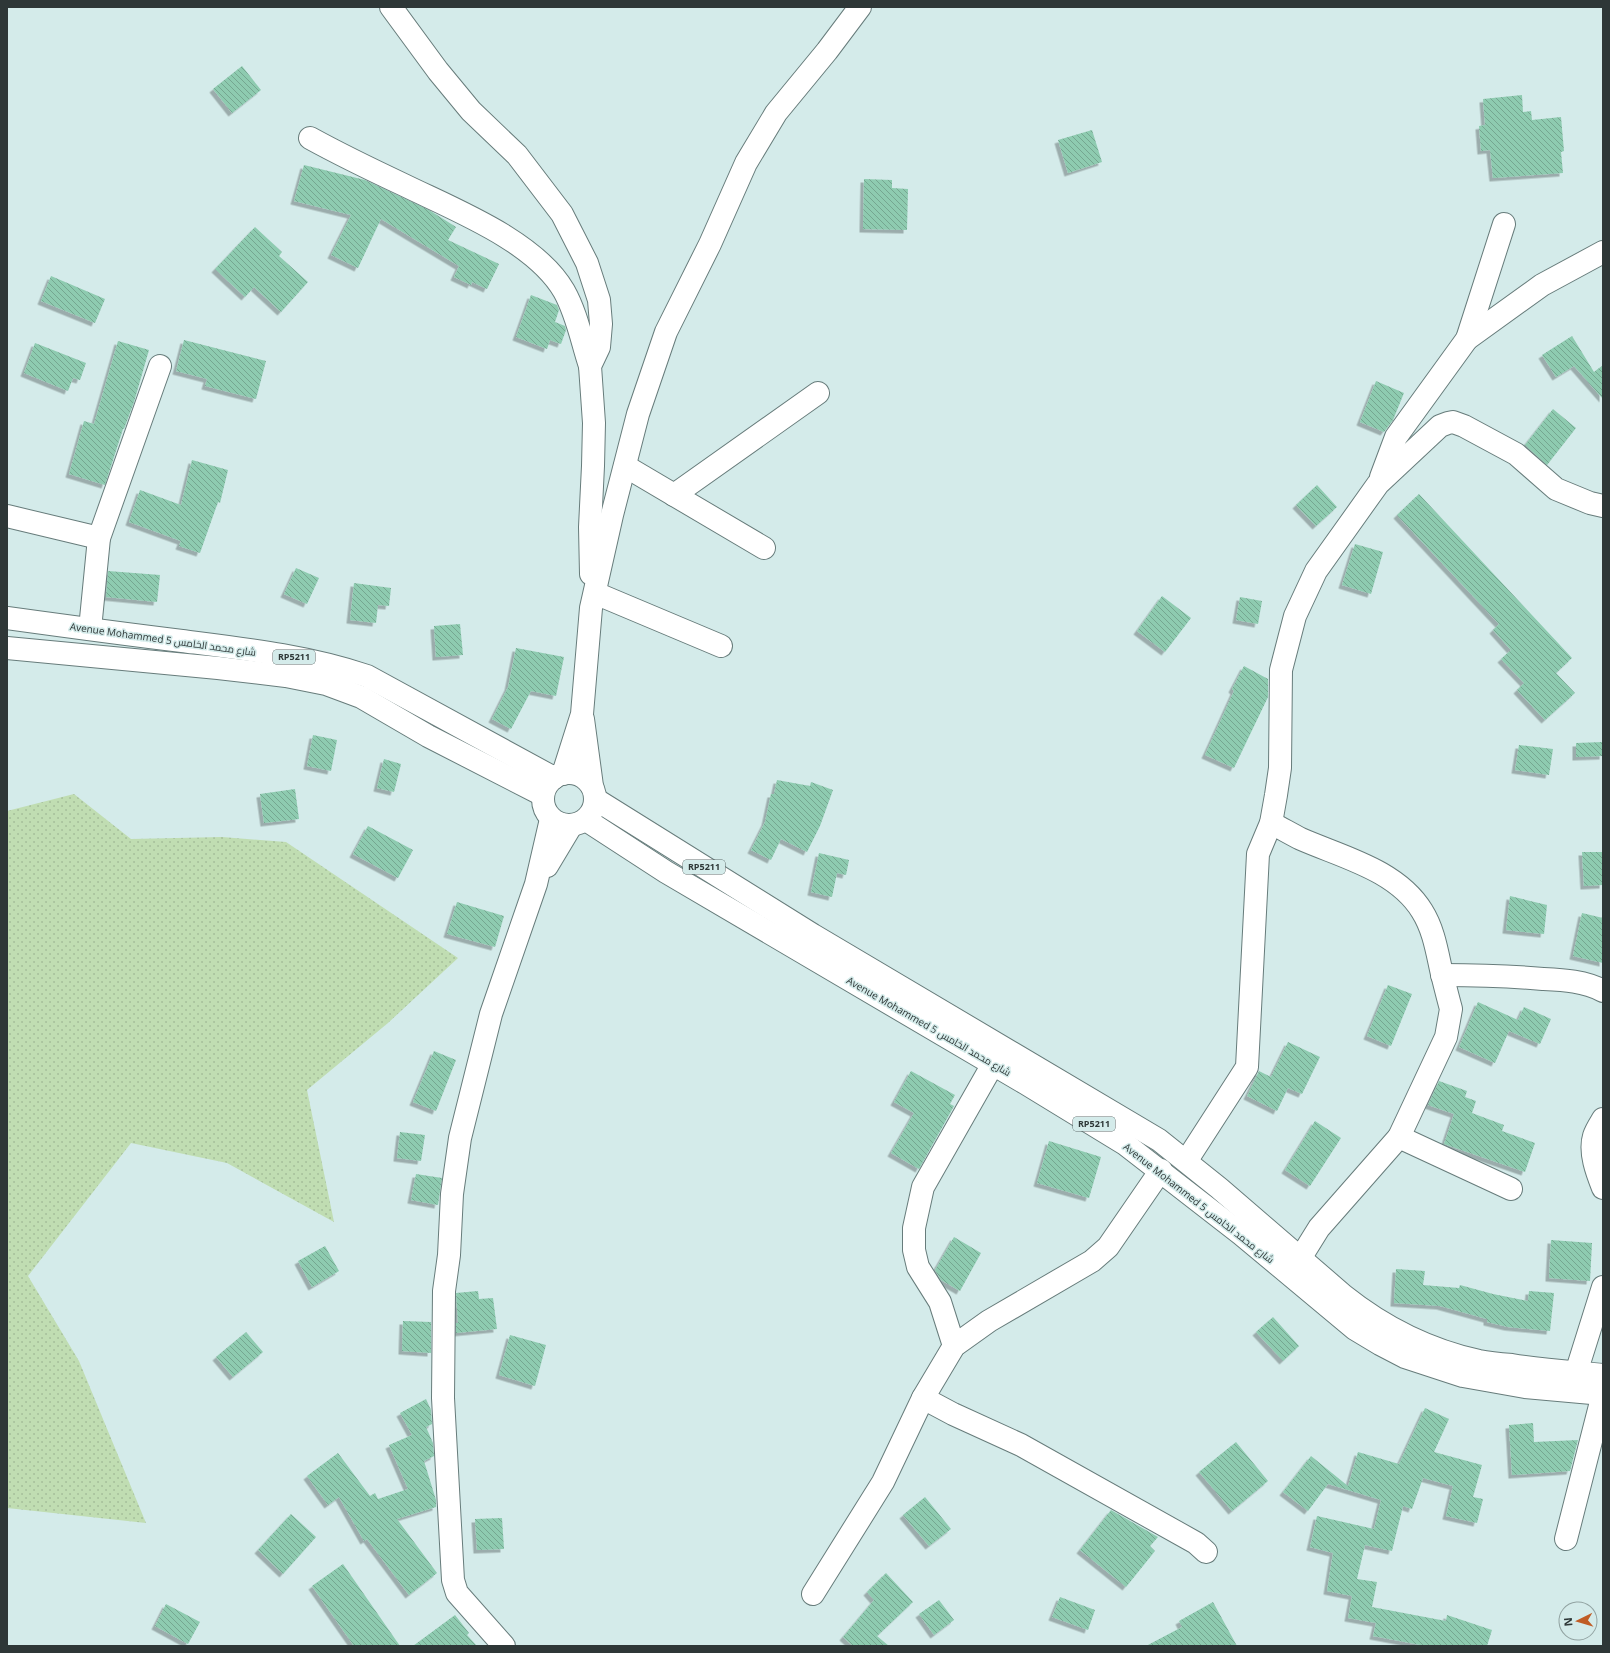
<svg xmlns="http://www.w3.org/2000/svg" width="1610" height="1653" font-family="'Open Sans',Cairo,sans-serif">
  <defs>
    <pattern id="grass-dots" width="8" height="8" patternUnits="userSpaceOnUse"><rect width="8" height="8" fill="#c0ddb2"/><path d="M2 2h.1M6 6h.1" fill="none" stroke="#a5be9a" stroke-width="1.8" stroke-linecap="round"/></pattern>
    <pattern id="building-back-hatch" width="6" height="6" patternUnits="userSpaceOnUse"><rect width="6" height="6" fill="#8ecbb0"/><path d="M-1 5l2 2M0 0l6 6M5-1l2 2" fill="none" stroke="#74a690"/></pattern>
    <filter id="shadow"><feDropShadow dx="-3.5" dy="3.5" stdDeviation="0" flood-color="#0004"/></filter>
  </defs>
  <rect width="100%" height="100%" fill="#d4ebea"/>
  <!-- grass -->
  <path fill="url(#grass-dots)" d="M 74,794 L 131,839 L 222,837 L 286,842 L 458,958 L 388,1023 L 307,1090 L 334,1222 L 227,1163 L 131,1143 L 28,1276 L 79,1361 L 146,1523 L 7,1508 L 7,811 Z"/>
  <!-- building -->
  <g fill="url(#building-back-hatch)" filter="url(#shadow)">
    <path d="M 242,66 L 261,90 L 232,113 L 213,89 Z"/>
    <path d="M 1522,95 L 1523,112 L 1531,111 L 1532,120 L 1561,117 L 1564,151 L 1561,152 L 1563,173 L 1493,178 L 1490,150 L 1481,151 L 1479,126 L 1485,125 L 1483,99 Z"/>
    <path d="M 1092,130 L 1102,162 L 1068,173 L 1058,140 Z"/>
    <path d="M 304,165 L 365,180 L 429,210 L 456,227 L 448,240 L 499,264 L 487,289 L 472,282 L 471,285 L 454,277 L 459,266 L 381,219 L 358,268 L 331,255 L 351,215 L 294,201 Z"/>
    <path d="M 864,179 L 892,180 L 892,188 L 908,189 L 907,230 L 863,229 Z"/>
    <path d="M 255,227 L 282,252 L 279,256 L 308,282 L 281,312 L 254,287 L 245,297 L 215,269 Z"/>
    <path d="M 51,276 L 105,299 L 95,323 L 41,301 Z"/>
    <path d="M 531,295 L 557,305 L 559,310 L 555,322 L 565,326 L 566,330 L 561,344 L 550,340 L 547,349 L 516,337 Z"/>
    <path d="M 1572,336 L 1594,372 L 1603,365 L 1603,399 L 1574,366 L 1556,377 L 1542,355 Z"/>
    <path d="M 184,340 L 266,361 L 256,399 L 205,386 L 207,379 L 176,371 Z"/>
    <path d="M 118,341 L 149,350 L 134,402 L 124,429 L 123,429 L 105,485 L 69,474 L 84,421 L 94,424 Z"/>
    <path d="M 35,343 L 86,363 L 80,380 L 73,378 L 68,391 L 24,373 Z"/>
    <path d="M 1376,381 L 1404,393 L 1393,420 L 1384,432 L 1360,422 Z"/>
    <path d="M 1553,409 L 1576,428 L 1547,465 L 1525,445 Z"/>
    <path d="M 192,460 L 228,470 L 220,503 L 218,502 L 200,553 L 179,546 L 181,541 L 129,522 L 140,490 L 181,505 Z"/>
    <path d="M 1317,485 L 1337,507 L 1316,526 L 1296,505 Z"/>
    <path d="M 1419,494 L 1572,658 L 1556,673 L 1575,693 L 1545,720 L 1517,690 L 1524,683 L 1501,659 L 1511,650 L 1493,630 L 1499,624 L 1397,515 Z"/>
    <path d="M 1355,544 L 1383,552 L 1371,594 L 1342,585 Z"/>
    <path d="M 296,568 L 319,578 L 307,604 L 284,594 Z"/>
    <path d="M 108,571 L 160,575 L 157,602 L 106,597 Z"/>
    <path d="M 354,583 L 391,588 L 389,606 L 378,605 L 376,623 L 350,620 Z"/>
    <path d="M 1162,596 L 1191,618 L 1165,652 L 1137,631 Z"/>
    <path d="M 1240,597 L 1262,601 L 1258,624 L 1236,620 Z"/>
    <path d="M 460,624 L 463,655 L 436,657 L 434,626 Z"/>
    <path d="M 516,648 L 564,657 L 556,696 L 531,691 L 511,729 L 492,719 L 508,687 Z"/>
    <path d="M 1244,666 L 1268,679 L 1268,697 L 1234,768 L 1205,755 L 1234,691 L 1232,689 Z"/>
    <path d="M 313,735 L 337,740 L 331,771 L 307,766 Z"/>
    <path d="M 1603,742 L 1603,756 L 1576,757 L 1576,743 Z"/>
    <path d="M 1519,745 L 1553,749 L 1549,775 L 1515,770 Z"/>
    <path d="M 384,759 L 401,764 L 394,792 L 377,788 Z"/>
    <path d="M 777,780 L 810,786 L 811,782 L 833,790 L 820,826 L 807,852 L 781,839 L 771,860 L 751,850 L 765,822 L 771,794 L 774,794 Z"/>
    <path d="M 295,789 L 299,819 L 264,823 L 260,794 Z"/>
    <path d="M 368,826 L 413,850 L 398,878 L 353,854 Z"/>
    <path d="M 1582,852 L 1603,852 L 1603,885 L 1584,886 Z"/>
    <path d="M 819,853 L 849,860 L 846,875 L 837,873 L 832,897 L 811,892 Z"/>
    <path d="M 1510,896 L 1547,905 L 1544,934 L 1506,930 Z"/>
    <path d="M 457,902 L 504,916 L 495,947 L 447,934 Z"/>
    <path d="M 1582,913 L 1603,918 L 1603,963 L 1573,956 Z"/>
    <path d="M 1388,985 L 1412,994 L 1391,1046 L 1367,1036 Z"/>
    <path d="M 1478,1002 L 1518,1020 L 1524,1007 L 1551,1019 L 1540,1044 L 1509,1031 L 1495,1063 L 1459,1047 Z"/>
    <path d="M 1288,1042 L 1320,1057 L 1302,1094 L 1288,1088 L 1277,1111 L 1247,1096 L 1259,1071 L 1271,1077 Z"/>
    <path d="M 434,1051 L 456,1060 L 436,1111 L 413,1102 Z"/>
    <path d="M 911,1071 L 955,1095 L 950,1104 L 954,1106 L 919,1169 L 891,1153 L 914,1113 L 894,1102 Z"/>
    <path d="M 1439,1081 L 1467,1091 L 1465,1097 L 1476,1101 L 1472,1113 L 1504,1125 L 1502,1131 L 1535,1143 L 1525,1172 L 1444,1144 L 1454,1114 L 1428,1105 Z"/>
    <path d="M 1315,1121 L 1341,1138 L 1310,1186 L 1285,1170 Z"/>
    <path d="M 400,1132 L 425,1135 L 421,1161 L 397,1158 Z"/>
    <path d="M 1049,1141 L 1101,1157 L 1089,1198 L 1037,1183 Z"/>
    <path d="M 416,1174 L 442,1178 L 438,1205 L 411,1200 Z"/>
    <path d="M 954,1237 L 981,1253 L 960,1291 L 941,1280 L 935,1270 Z"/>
    <path d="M 1551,1240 L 1592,1243 L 1590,1281 L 1549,1278 Z"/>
    <path d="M 325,1246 L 339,1271 L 312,1287 L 298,1261 Z"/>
    <path d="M 1396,1269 L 1425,1271 L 1423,1285 L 1459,1288 L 1460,1285 L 1493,1294 L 1528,1301 L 1529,1291 L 1554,1293 L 1550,1331 L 1508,1327 L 1487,1322 L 1487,1319 L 1440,1306 L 1394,1303 Z"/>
    <path d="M 478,1291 L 479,1299 L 493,1298 L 497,1329 L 456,1333 L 456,1323 L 458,1323 L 456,1293 Z"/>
    <path d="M 1273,1317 L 1299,1346 L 1283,1361 L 1256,1332 Z"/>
    <path d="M 403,1321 L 431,1322 L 431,1353 L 402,1351 Z"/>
    <path d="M 246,1332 L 263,1352 L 233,1377 L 216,1357 Z"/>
    <path d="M 510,1335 L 546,1345 L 535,1386 L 499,1375 Z"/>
    <path d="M 426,1399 L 431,1410 L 432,1424 L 426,1427 L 433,1443 L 434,1456 L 424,1461 L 436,1500 L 436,1507 L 397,1519 L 437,1573 L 409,1595 L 367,1539 L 364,1541 L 339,1497 L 328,1505 L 307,1476 L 338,1453 L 370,1496 L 375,1493 L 378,1499 L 408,1489 L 389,1445 L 412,1435 L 400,1413 Z"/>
    <path d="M 1425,1408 L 1449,1419 L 1434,1452 L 1482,1465 L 1473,1497 L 1483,1499 L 1477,1523 L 1446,1516 L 1453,1486 L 1423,1478 L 1412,1509 L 1403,1506 L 1392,1551 L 1365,1545 L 1357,1579 L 1377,1582 L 1372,1607 L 1446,1621 L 1447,1615 L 1492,1630 L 1487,1646 L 1426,1646 L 1373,1636 L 1376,1623 L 1348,1618 L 1352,1596 L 1327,1591 L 1333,1553 L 1310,1547 L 1317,1516 L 1374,1529 L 1381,1500 L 1328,1484 L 1308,1511 L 1283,1492 L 1311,1456 L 1348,1486 L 1358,1452 L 1399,1464 Z"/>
    <path d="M 1533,1423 L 1534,1442 L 1578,1440 L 1570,1471 L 1512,1475 L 1509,1425 Z"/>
    <path d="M 1236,1442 L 1268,1481 L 1232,1511 L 1199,1472 Z"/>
    <path d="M 925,1497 L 951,1529 L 929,1546 L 903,1515 Z"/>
    <path d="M 1111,1510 L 1158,1537 L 1150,1546 L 1155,1551 L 1126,1587 L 1080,1550 Z"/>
    <path d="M 291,1514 L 316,1537 L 283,1574 L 258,1550 Z"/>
    <path d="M 502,1518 L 504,1549 L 477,1550 L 475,1519 Z"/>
    <path d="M 343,1564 L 400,1646 L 354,1646 L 312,1586 Z"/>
    <path d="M 886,1573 L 913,1602 L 877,1636 L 889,1646 L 853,1646 L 843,1637 L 874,1600 L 867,1592 Z"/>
    <path d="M 1060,1597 L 1095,1610 L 1088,1630 L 1052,1617 Z"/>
    <path d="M 939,1600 L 954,1620 L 934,1635 L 919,1614 Z"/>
    <path d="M 1213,1602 L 1237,1646 L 1146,1646 L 1182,1627 L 1179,1621 Z"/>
    <path d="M 166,1604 L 200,1622 L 188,1644 L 155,1626 Z"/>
    <path d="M 455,1615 L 469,1633 L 467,1635 L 477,1646 L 413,1646 Z"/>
  </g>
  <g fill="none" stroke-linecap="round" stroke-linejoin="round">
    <!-- minor casing -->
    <g stroke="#677c7b" stroke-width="24">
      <g id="minor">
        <path d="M 391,7 L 438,71 L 471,111 L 517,155 L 562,214 L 587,263 L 599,300 L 601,324 L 599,347 L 590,366 L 594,423 L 593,466 L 590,527 L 591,574"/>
        <path d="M 310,138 C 341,155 372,170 404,185 C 455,210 535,241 564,291 C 577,314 582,342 590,366"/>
        <path d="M 1467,339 L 1542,285 L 1603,252"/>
        <path d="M 625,466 L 764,548"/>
        <path d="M 1381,477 L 1396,437 L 1467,339 L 1504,224"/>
        <path d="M 674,495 L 818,393"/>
        <path d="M 7,516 L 99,538"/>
        <path d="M 595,593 L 721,646"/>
        <path d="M 90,629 L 99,538 L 160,366"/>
        <path d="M 583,719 L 592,786"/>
        <path d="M 563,774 L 582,714 L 591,608 L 612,515 L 638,414 L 666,332 L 710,244 L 746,163 L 776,113 L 827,51 L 860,7"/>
        <path d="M 1271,823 C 1281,828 1291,834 1301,839 C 1342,857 1397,870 1422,911 C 1434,930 1437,952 1442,974 C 1445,986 1448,998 1451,1009 L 1446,1037 L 1399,1137"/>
        <path d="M 547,866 L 571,826"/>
        <path d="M 1442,975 C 1476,975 1510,976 1543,979 C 1563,980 1585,981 1603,991"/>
        <path d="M 1603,1119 C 1600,1124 1596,1130 1594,1136 C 1589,1152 1597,1173 1603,1188"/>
        <path d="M 1187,1160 L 1247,1067 L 1258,854 L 1271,823 L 1276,795 L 1280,768 L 1281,670 L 1295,616 L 1316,571 L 1378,484 L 1440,426 L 1448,423 L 1453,422 L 1464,426 L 1516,454 L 1556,489 L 1590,503 L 1603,506"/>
        <path d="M 1161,1170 L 1108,1247 L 1092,1261 L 989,1321 L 954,1346 L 923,1398 L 953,1414 L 1021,1445 L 1196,1543 L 1206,1552"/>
        <path d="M 1301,1257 L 1319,1228 L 1399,1137 L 1511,1189"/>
        <path d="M 954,1346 L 940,1302 L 918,1267 L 914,1250 L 914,1228 L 923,1187 L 993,1064"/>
        <path d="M 1576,1373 L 1603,1287"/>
        <path d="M 1566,1539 L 1603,1394"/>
        <path d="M 813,1594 L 883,1482 L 923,1398"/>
        <path d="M 504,1646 L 457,1593 L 453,1580 L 443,1398 L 444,1291 L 449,1255 L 452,1194 L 460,1138 L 491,1014 L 536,884 L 551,819"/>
      </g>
    </g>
    <!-- major casing -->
    <g stroke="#677c7b" stroke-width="24">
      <g id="major">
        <path d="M 7,618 C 65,626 124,634 182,641 C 245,649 308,656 367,676 L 554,778"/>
        <path d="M 7,648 L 218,668 L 286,676 L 326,684 L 361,697 L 428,736 L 543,795"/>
        <circle cx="569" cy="799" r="26"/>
        <path d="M 595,799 L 813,935 L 1159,1140 L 1219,1188 L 1343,1295 C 1383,1327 1429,1350 1479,1361 C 1490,1363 1501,1364 1512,1365 C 1543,1370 1573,1372 1603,1375"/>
        <path d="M 586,820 L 666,872 L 1025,1083 L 1125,1144 L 1241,1234 L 1355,1329 L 1380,1344 L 1405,1357 L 1463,1376 L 1525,1387 L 1603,1394"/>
      </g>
    </g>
    <!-- minor -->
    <use href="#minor" stroke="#fff" stroke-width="22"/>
    <!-- major -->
    <use href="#major" stroke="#fff" stroke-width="22"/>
  </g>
  <g text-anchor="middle" stroke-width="3" stroke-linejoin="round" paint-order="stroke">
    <!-- shield labels -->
    <g fill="#d4ebea" stroke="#606d6d" stroke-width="1">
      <rect x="273" y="650" width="42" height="14" rx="3"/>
      <rect x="683" y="860" width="42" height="14" rx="3"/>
      <rect x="1073" y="1117" width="42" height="14" rx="3"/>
    </g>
    <g font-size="9" font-weight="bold" fill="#2e3737">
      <text x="294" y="660">RP5211</text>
      <text x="704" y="870">RP5211</text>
      <text x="1094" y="1127">RP5211</text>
    </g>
    <!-- street labels -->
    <g font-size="10" fill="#2e3737" stroke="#d4ebea">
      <text transform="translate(163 639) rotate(8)" y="4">Avenue Mohammed 5 شارع محمد الخامس</text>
      <text transform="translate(929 1026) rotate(30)" y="4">Avenue Mohammed 5 شارع محمد الخامس</text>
      <text transform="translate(1199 1203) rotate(38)" y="4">Avenue Mohammed 5 شارع محمد الخامس</text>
    </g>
  </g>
  <!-- border -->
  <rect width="1610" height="1653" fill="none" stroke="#2e3737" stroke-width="16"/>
  <!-- north arrow -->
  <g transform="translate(1578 1621) rotate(265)"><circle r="19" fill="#d4ebea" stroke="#92a3a2"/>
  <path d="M0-3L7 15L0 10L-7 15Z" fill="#c05c25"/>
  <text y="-6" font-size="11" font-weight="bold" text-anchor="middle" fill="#2e3737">N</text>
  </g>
</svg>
